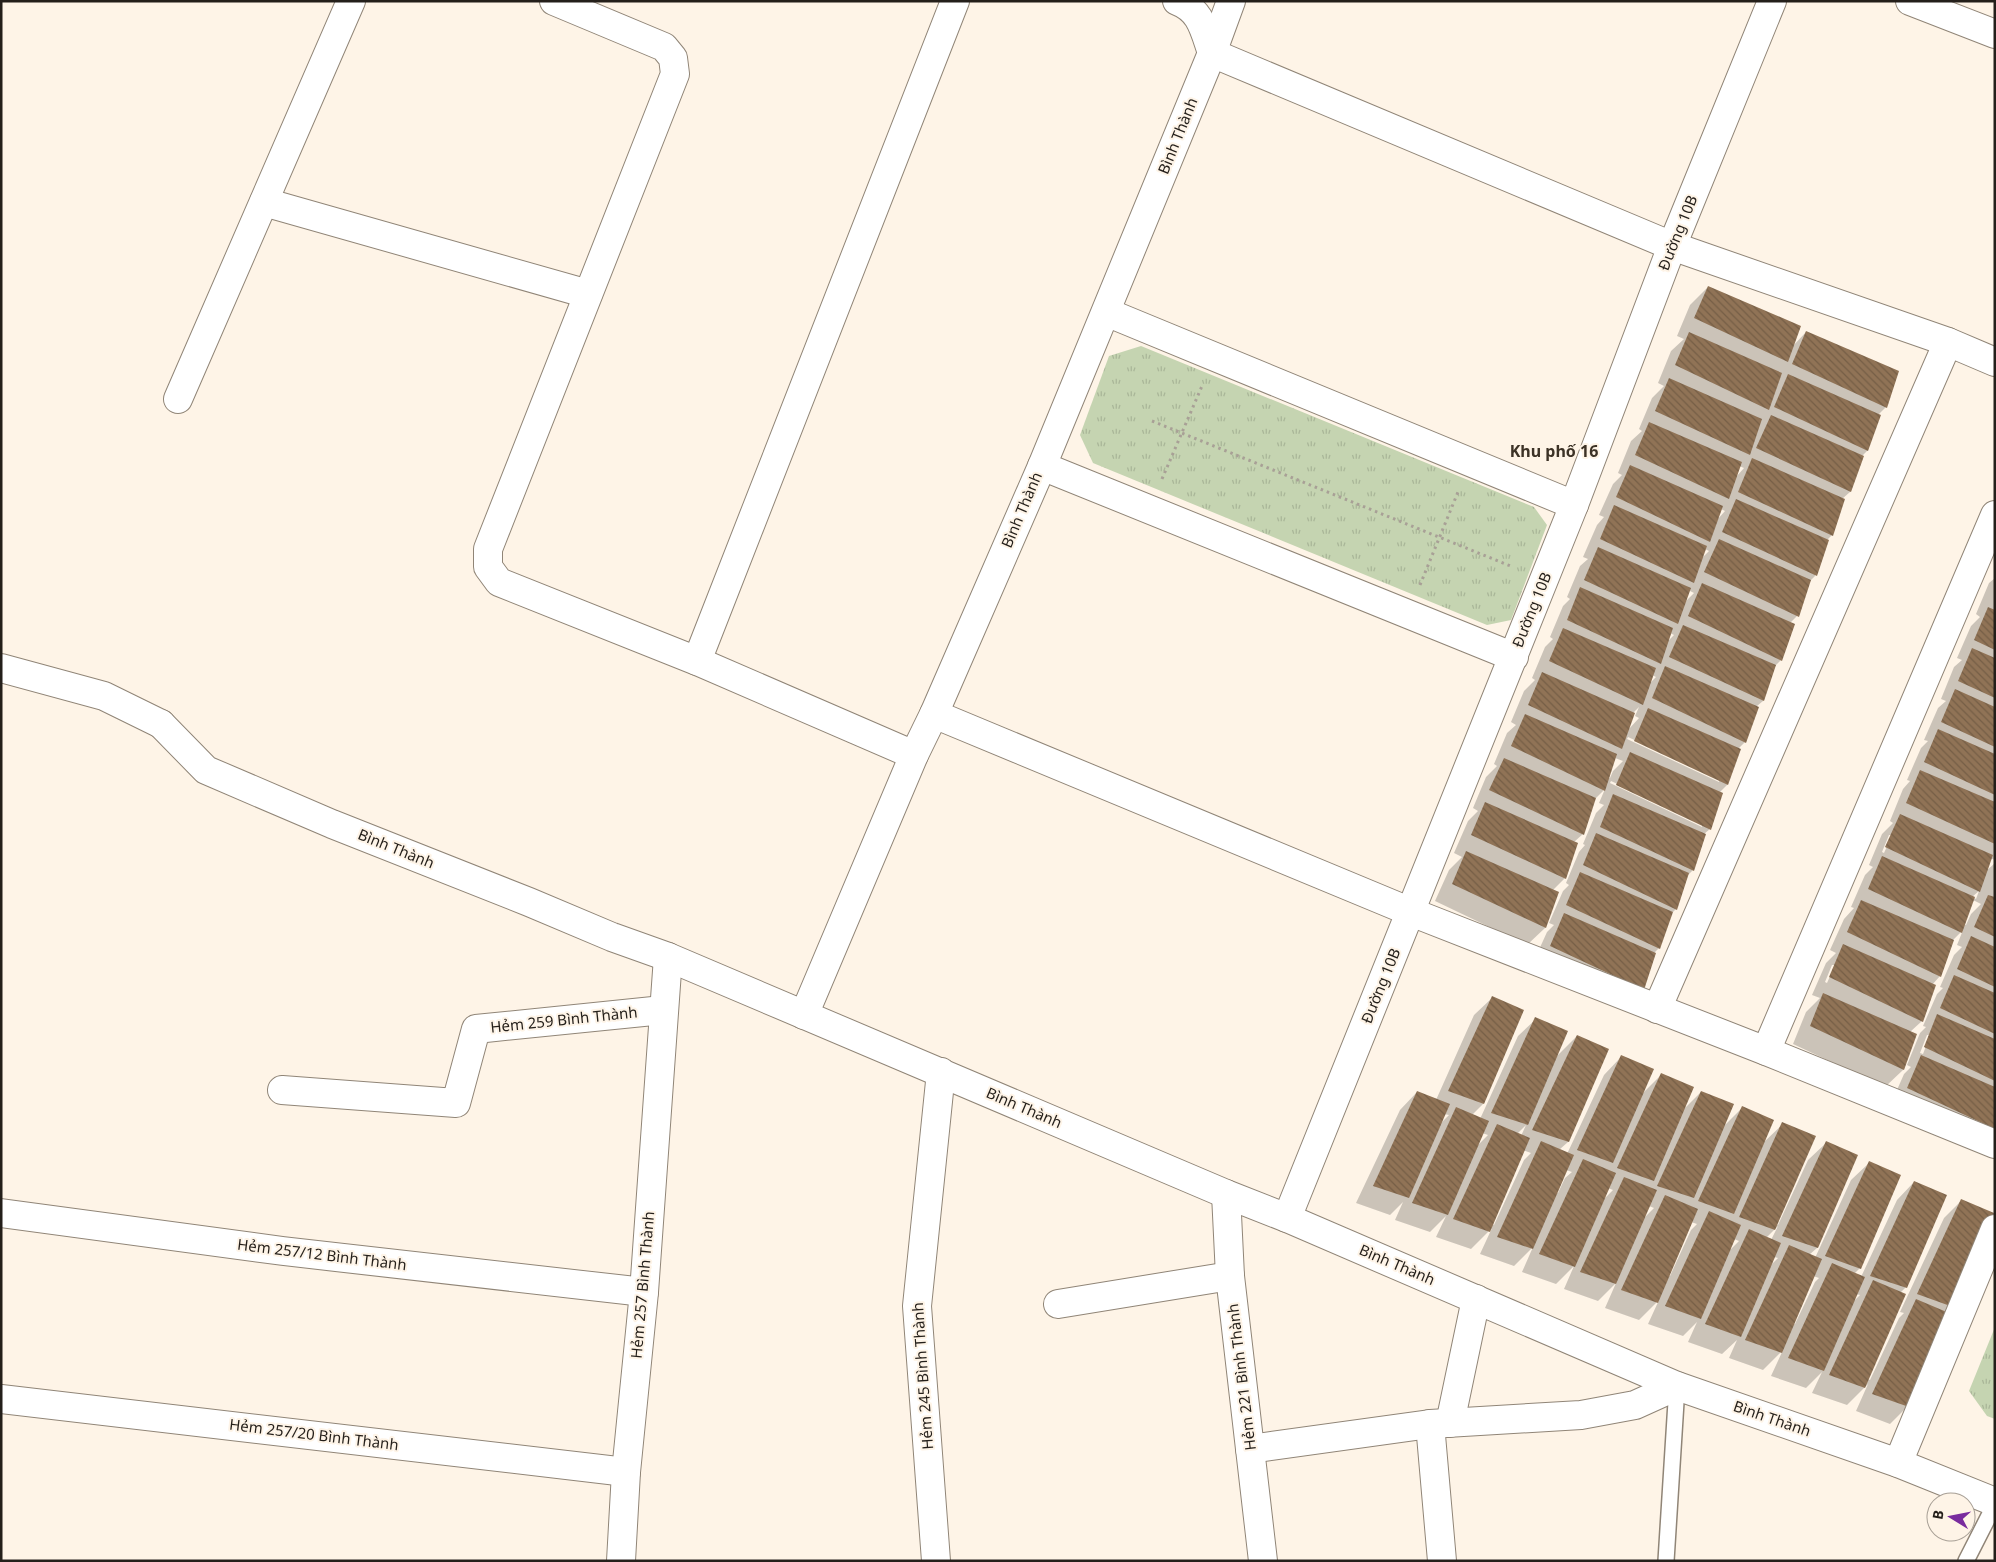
<svg xmlns="http://www.w3.org/2000/svg" width="1996" height="1562" font-family="'Noto Sans',sans-serif">
  <defs>
    <pattern id="park-tufts" width="24" height="20" patternUnits="userSpaceOnUse" patternTransform="scale(1.25)"><rect width="24" height="20" fill="#c5d4b1"/><path d="M3 7l-1-3M5 7V3M7 7l1-3M15 17l-1-3M17 17v-4M19 17l1-3" fill="none" stroke="#a9b698"/></pattern>
    <pattern id="building-back-hatch" width="6" height="6" patternUnits="userSpaceOnUse" patternTransform="scale(1.25)"><rect width="6" height="6" fill="#907356"/><path d="M-1 5l2 2M0 0l6 6M5-1l2 2" fill="none" stroke="#755e46"/></pattern>
  </defs>
  <rect width="100%" height="100%" fill="#fef4e7"/>
  <!-- park -->
  <g fill="url(#park-tufts)">
    <path d="M 1141,346 L 1534,507 L 1547,525 L 1511,620 L 1487,625 L 1093,463 L 1080,435 L 1109,356 Z"/>
    <path d="M 1995,1327 L 1995,1419 L 1987,1416 L 1969,1391 Z"/>
  </g>
  <!-- shadow -->
  <g fill="#0003" fill-rule="evenodd">
    <path d="M 1708,287 L 1792,347 L 1806,332 L 1886,407 L 1878,415 L 1867,451 L 1861,457 L 1850,492 L 1842,499 L 1832,535 L 1827,540 L 1815,576 L 1809,582 L 1797,616 L 1790,623 L 1781,660 L 1774,667 L 1763,701 L 1757,706 L 1745,742 L 1738,749 L 1727,785 L 1719,793 L 1710,829 L 1704,834 L 1693,870 L 1687,876 L 1676,909 L 1672,913 L 1659,948 L 1654,953 L 1643,989 L 1533,963 L 1547,932 L 1554,925 L 1549,923 L 1563,891 L 1569,885 L 1566,883 L 1579,852 L 1585,845 L 1583,844 L 1596,813 L 1604,805 L 1599,803 L 1605,789 L 1594,800 L 1583,834 L 1574,842 L 1577,843 L 1565,878 L 1553,890 L 1558,892 L 1545,928 L 1527,945 L 1435,901 L 1449,870 L 1462,857 L 1454,853 L 1468,821 L 1478,811 L 1473,808 L 1486,777 L 1497,766 L 1494,764 L 1507,733 L 1516,725 L 1511,722 L 1524,691 L 1535,680 L 1532,678 L 1545,647 L 1553,639 L 1550,637 L 1563,606 L 1570,599 L 1567,597 L 1580,566 L 1588,559 L 1583,557 L 1597,525 L 1604,517 L 1599,515 L 1613,484 L 1622,475 L 1618,473 L 1631,441 L 1642,431 L 1639,429 L 1652,398 L 1664,386 L 1658,383 L 1671,351 L 1684,339 L 1677,336 L 1690,305 ZM 1739,466 L 1744,468 L 1736,477 ZM 1721,509 L 1725,511 L 1717,520 ZM 1705,549 L 1709,551 L 1702,558 ZM 1688,590 L 1694,593 L 1684,603 ZM 1670,633 L 1674,635 L 1667,642 ZM 1652,675 L 1656,677 L 1649,684 ZM 1639,707 L 1635,716 L 1639,718 L 1628,730 L 1633,713 ZM 1628,737 L 1719,780 L 1719,782 L 1627,739 ZM 1615,758 L 1623,761 L 1613,771 L 1610,778 L 1608,778 ZM 1611,781 L 1702,824 L 1702,827 L 1610,783 Z"/>
    <path d="M 1995,578 L 1995,860 L 1990,858 L 1985,872 L 1995,863 L 1995,1138 L 1890,1106 L 1904,1074 L 1911,1067 L 1907,1065 L 1920,1033 L 1926,1027 L 1923,1026 L 1937,994 L 1943,988 L 1940,987 L 1954,955 L 1962,947 L 1957,945 L 1963,930 L 1952,941 L 1940,976 L 1932,985 L 1922,1021 L 1910,1032 L 1915,1034 L 1903,1070 L 1885,1087 L 1793,1044 L 1806,1012 L 1820,998 L 1812,995 L 1826,963 L 1836,953 L 1830,950 L 1844,919 L 1854,908 L 1851,907 L 1865,875 L 1873,867 L 1869,865 L 1882,834 L 1893,823 L 1890,821 L 1903,789 L 1910,781 L 1907,780 L 1921,748 L 1928,741 L 1924,740 L 1938,708 L 1946,701 L 1941,699 L 1954,667 L 1962,660 L 1957,658 L 1971,626 L 1980,617 L 1976,614 L 1989,583 ZM 1889,835 L 1892,835 L 1884,853 L 1882,852 ZM 1979,891 L 1976,899 L 1972,897 ZM 1973,900 L 1981,904 L 1971,914 L 1966,925 L 1964,924 ZM 1832,965 L 1835,965 L 1827,983 L 1825,982 ZM 1927,1035 L 1930,1035 L 1923,1054 L 1920,1053 Z"/>
    <path d="M 1492,998 L 1483,1104 L 1472,1115 L 1480,1119 L 1518,1036 L 1536,1019 L 1555,1058 L 1577,1036 L 1608,1049 L 1568,1142 L 1559,1150 L 1567,1154 L 1604,1075 L 1621,1057 L 1642,1094 L 1662,1074 L 1682,1111 L 1701,1092 L 1723,1127 L 1742,1108 L 1763,1143 L 1783,1124 L 1776,1224 L 1778,1225 L 1808,1160 L 1826,1143 L 1857,1155 L 1817,1248 L 1809,1255 L 1815,1258 L 1851,1180 L 1869,1163 L 1860,1268 L 1854,1274 L 1861,1277 L 1897,1200 L 1914,1182 L 1906,1287 L 1900,1293 L 1868,1379 L 1870,1380 L 1899,1318 L 1904,1313 L 1900,1312 L 1944,1218 L 1961,1201 L 1992,1214 L 1908,1406 L 1890,1424 L 1856,1411 L 1868,1384 L 1847,1405 L 1812,1393 L 1822,1372 L 1806,1388 L 1771,1376 L 1783,1350 L 1763,1370 L 1729,1358 L 1737,1340 L 1722,1354 L 1688,1342 L 1697,1322 L 1683,1336 L 1648,1324 L 1659,1300 L 1639,1320 L 1605,1308 L 1616,1283 L 1598,1301 L 1564,1289 L 1574,1266 L 1556,1284 L 1522,1272 L 1533,1247 L 1514,1266 L 1480,1254 L 1492,1228 L 1471,1249 L 1436,1237 L 1446,1216 L 1430,1232 L 1395,1220 L 1403,1202 L 1390,1215 L 1356,1203 L 1400,1110 L 1417,1092 L 1436,1100 L 1474,1015 ZM 1444,1114 L 1449,1115 L 1439,1125 ZM 1526,1125 L 1521,1136 L 1517,1134 ZM 1482,1133 L 1488,1135 L 1477,1146 ZM 1523,1150 L 1531,1153 L 1524,1160 L 1494,1225 L 1492,1224 ZM 1566,1170 L 1572,1172 L 1565,1178 L 1558,1193 L 1556,1192 ZM 1608,1188 L 1613,1190 L 1603,1200 ZM 1649,1206 L 1654,1208 L 1643,1219 ZM 1691,1222 L 1697,1224 L 1691,1230 L 1670,1276 L 1668,1276 ZM 1778,1226 L 1771,1240 L 1766,1238 ZM 1734,1239 L 1739,1241 L 1730,1250 ZM 1774,1257 L 1778,1258 L 1770,1266 ZM 1813,1276 L 1819,1278 L 1815,1282 L 1795,1324 L 1793,1323 ZM 1856,1294 L 1860,1295 L 1852,1303 Z"/>
  </g>
  <!-- building -->
  <g fill="url(#building-back-hatch)">
    <path d="M 1708,286 L 1801,326 L 1788,362 L 1694,318 Z"/>
    <path d="M 1806,331 L 1899,371 L 1887,408 L 1792,364 Z"/>
    <path d="M 1689,332 L 1782,373 L 1769,410 L 1675,365 Z"/>
    <path d="M 1788,374 L 1881,415 L 1868,451 L 1774,407 Z"/>
    <path d="M 1669,378 L 1762,419 L 1750,455 L 1655,411 Z"/>
    <path d="M 1771,415 L 1864,456 L 1851,492 L 1756,448 Z"/>
    <path d="M 1649,422 L 1742,462 L 1729,499 L 1635,455 Z"/>
    <path d="M 1752,458 L 1845,499 L 1833,536 L 1738,492 Z"/>
    <path d="M 1630,465 L 1723,506 L 1710,542 L 1616,497 Z"/>
    <path d="M 1736,499 L 1829,540 L 1817,576 L 1722,532 Z"/>
    <path d="M 1614,505 L 1707,546 L 1694,583 L 1600,539 Z"/>
    <path d="M 1719,539 L 1811,580 L 1799,617 L 1704,572 Z"/>
    <path d="M 1598,547 L 1691,588 L 1678,624 L 1584,580 Z"/>
    <path d="M 1702,583 L 1795,624 L 1782,661 L 1688,616 Z"/>
    <path d="M 1580,587 L 1673,628 L 1661,664 L 1567,620 Z"/>
    <path d="M 1988,607 L 1995,610 L 1995,650 L 1974,640 Z"/>
    <path d="M 1683,625 L 1776,665 L 1764,701 L 1669,657 Z"/>
    <path d="M 1563,628 L 1656,668 L 1643,705 L 1549,661 Z"/>
    <path d="M 1972,648 L 1995,658 L 1995,698 L 1958,681 Z"/>
    <path d="M 1665,666 L 1759,707 L 1746,743 L 1652,698 Z"/>
    <path d="M 1542,672 L 1635,713 L 1622,749 L 1528,705 Z"/>
    <path d="M 1955,689 L 1995,707 L 1995,747 L 1941,722 Z"/>
    <path d="M 1648,708 L 1741,749 L 1728,785 L 1634,741 Z"/>
    <path d="M 1525,714 L 1617,754 L 1605,791 L 1511,746 Z"/>
    <path d="M 1938,729 L 1995,754 L 1995,795 L 1924,762 Z"/>
    <path d="M 1630,752 L 1723,793 L 1711,830 L 1616,785 Z"/>
    <path d="M 1504,758 L 1596,798 L 1584,835 L 1489,790 Z"/>
    <path d="M 1920,770 L 1995,802 L 1995,844 L 1906,803 Z"/>
    <path d="M 1613,794 L 1706,834 L 1694,871 L 1600,827 Z"/>
    <path d="M 1485,802 L 1578,843 L 1566,879 L 1471,835 Z"/>
    <path d="M 1900,814 L 1993,855 L 1980,892 L 1885,847 Z"/>
    <path d="M 1596,833 L 1689,873 L 1677,910 L 1583,865 Z"/>
    <path d="M 1466,851 L 1559,892 L 1546,928 L 1452,884 Z"/>
    <path d="M 1882,856 L 1975,897 L 1962,933 L 1868,889 Z"/>
    <path d="M 1580,872 L 1673,912 L 1660,949 L 1566,905 Z"/>
    <path d="M 1988,895 L 1995,897 L 1995,937 L 1974,927 Z"/>
    <path d="M 1861,900 L 1954,940 L 1941,977 L 1847,932 Z"/>
    <path d="M 1564,913 L 1656,953 L 1644,990 L 1550,946 Z"/>
    <path d="M 1971,936 L 1995,947 L 1995,987 L 1957,969 Z"/>
    <path d="M 1843,944 L 1936,985 L 1923,1022 L 1829,977 Z"/>
    <path d="M 1954,975 L 1995,993 L 1995,1034 L 1940,1008 Z"/>
    <path d="M 1823,993 L 1917,1034 L 1904,1070 L 1810,1026 Z"/>
    <path d="M 1492,996 L 1524,1010 L 1484,1104 L 1448,1091 Z"/>
    <path d="M 1937,1014 L 1995,1039 L 1995,1081 L 1924,1047 Z"/>
    <path d="M 1535,1017 L 1568,1031 L 1528,1125 L 1491,1113 Z"/>
    <path d="M 1577,1035 L 1609,1049 L 1569,1142 L 1532,1130 Z"/>
    <path d="M 1621,1055 L 1654,1069 L 1613,1163 L 1577,1150 Z"/>
    <path d="M 1921,1055 L 1995,1087 L 1995,1129 L 1907,1088 Z"/>
    <path d="M 1661,1073 L 1694,1087 L 1654,1181 L 1617,1168 Z"/>
    <path d="M 1417,1091 L 1450,1104 L 1409,1198 L 1373,1186 Z"/>
    <path d="M 1701,1091 L 1734,1104 L 1694,1198 L 1657,1186 Z"/>
    <path d="M 1742,1106 L 1774,1120 L 1734,1214 L 1698,1201 Z"/>
    <path d="M 1456,1107 L 1489,1121 L 1448,1215 L 1412,1203 Z"/>
    <path d="M 1782,1122 L 1816,1136 L 1775,1230 L 1739,1217 Z"/>
    <path d="M 1497,1124 L 1530,1138 L 1490,1232 L 1453,1219 Z"/>
    <path d="M 1541,1141 L 1574,1155 L 1533,1249 L 1497,1237 Z"/>
    <path d="M 1826,1141 L 1858,1155 L 1818,1248 L 1782,1236 Z"/>
    <path d="M 1583,1159 L 1616,1173 L 1575,1267 L 1539,1254 Z"/>
    <path d="M 1869,1161 L 1901,1175 L 1861,1269 L 1825,1256 Z"/>
    <path d="M 1624,1177 L 1657,1190 L 1616,1284 L 1580,1272 Z"/>
    <path d="M 1914,1181 L 1947,1195 L 1907,1288 L 1870,1276 Z"/>
    <path d="M 1665,1195 L 1698,1209 L 1658,1303 L 1621,1290 Z"/>
    <path d="M 1961,1199 L 1994,1213 L 1953,1307 L 1917,1294 Z"/>
    <path d="M 1709,1211 L 1741,1225 L 1701,1319 L 1665,1306 Z"/>
    <path d="M 1749,1229 L 1781,1243 L 1741,1337 L 1705,1324 Z"/>
    <path d="M 1789,1245 L 1822,1259 L 1782,1353 L 1745,1340 Z"/>
    <path d="M 1832,1263 L 1865,1277 L 1824,1371 L 1788,1358 Z"/>
    <path d="M 1873,1280 L 1906,1294 L 1865,1388 L 1829,1375 Z"/>
    <path d="M 1916,1299 L 1949,1313 L 1909,1407 L 1872,1394 Z"/>
  </g>
  <g fill="none" stroke-linecap="round" stroke-linejoin="round">
    <!-- service casing -->
    <g stroke="#908577" stroke-width="18">
      <g id="service">
        <path d="M 1666,1561 L 1677,1386"/>
        <path d="M 1966,1561 L 1995,1504"/>
      </g>
    </g>
    <!-- minor casing -->
    <g stroke="#908577" stroke-width="30">
      <g id="minor">
        <path d="M 554,1 L 664,47 L 673,58 L 675,74 L 488,549 L 488,567 L 499,582 L 697,661 L 914,755"/>
        <path d="M 1177,1 C 1201,10 1204,30 1212,53 L 1672,246 L 1948,342 L 1995,362"/>
        <path d="M 1910,1 L 1995,34"/>
        <path d="M 264,202 L 588,294"/>
        <path d="M 1106,312 L 1574,505"/>
        <path d="M 178,399 L 351,1"/>
        <path d="M 1042,466 L 1514,657"/>
        <path d="M 697,661 L 955,1"/>
        <path d="M 1,668 L 104,696 L 161,724"/>
        <path d="M 934,714 L 1411,912 L 1766,1051 L 1995,1144"/>
        <path d="M 1657,1009 L 1948,342"/>
        <path d="M 804,1015 L 914,755 L 934,714 L 1042,466 L 1212,53 L 1231,1"/>
        <path d="M 1766,1051 L 1995,515"/>
        <path d="M 282,1090 L 456,1103 L 476,1029 L 663,1010"/>
        <path d="M 1226,1194 L 1230,1276 L 1263,1561"/>
        <path d="M 1,1213 L 283,1251 L 644,1292"/>
        <path d="M 1287,1218 L 1574,505 L 1672,246 L 1772,1"/>
        <path d="M 1058,1304 L 1230,1276"/>
        <path d="M 1,1399 L 626,1472"/>
        <path d="M 1450,1423 L 1476,1299"/>
        <path d="M 1430,1424 L 1442,1561"/>
        <path d="M 1250,1449 L 1430,1424 L 1581,1415 L 1635,1405 L 1677,1386"/>
        <path d="M 1898,1463 L 1995,1229"/>
        <path d="M 621,1561 L 626,1472 L 644,1292 L 668,957"/>
        <path d="M 936,1561 L 917,1306 L 941,1072"/>
      </g>
    </g>
    <!-- tertiary casing -->
    <g stroke="#908577" stroke-width="30">
      <path id="tertiary" d="M 161,724 L 206,770 L 332,824 L 529,902 L 612,937 L 668,957 L 1226,1194 L 1287,1218 L 1677,1386 L 1898,1463 L 1995,1502"/>
    </g>
    <!-- path -->
    <g stroke="#a8a096" stroke-width="3" stroke-dasharray="2.5 4" stroke-linecap="butt">
      <path d="M 1152,421 L 1513,567"/>
      <path d="M 1162,479 L 1202,386"/>
      <path d="M 1420,585 L 1458,492"/>
    </g>
    <!-- service -->
    <use href="#service" stroke="#fff" stroke-width="15"/>
    <!-- minor -->
    <use href="#minor" stroke="#fff" stroke-width="28"/>
    <!-- tertiary -->
    <use href="#tertiary" stroke="#fff" stroke-width="28"/>
  </g>
  <g text-anchor="middle" stroke-width="4" stroke-linejoin="round" paint-order="stroke">
    <!-- street labels -->
    <g font-size="15" fill="#241f1a" stroke="#fef4e7">
      <text transform="translate(1178 136) rotate(-68)" y="5">Bình Thành</text>
      <text transform="translate(1678 233) rotate(-68)" y="5">Đường 10B</text>
      <text transform="translate(1022 510) rotate(-67)" y="5">Bình Thành</text>
      <text transform="translate(1532 610) rotate(-68)" y="5">Đường 10B</text>
      <text transform="translate(396 849) rotate(22)" y="5">Bình Thành</text>
      <text transform="translate(1381 986) rotate(-68)" y="5">Đường 10B</text>
      <text transform="translate(564 1020) rotate(-6)" y="5">Hẻm 259 Bình Thành</text>
      <text transform="translate(1024 1108) rotate(23)" y="5">Bình Thành</text>
      <text transform="translate(322 1255) rotate(7)" y="5">Hẻm 257/12 Bình Thành</text>
      <text transform="translate(1397 1265) rotate(23)" y="5">Bình Thành</text>
      <text transform="translate(643 1285) rotate(-85)" y="5">Hẻm 257 Bình Thành</text>
      <text transform="translate(923 1376) rotate(-94)" y="5">Hẻm 245 Bình Thành</text>
      <text transform="translate(1242 1377) rotate(-97)" y="5">Hẻm 221 Bình Thành</text>
      <text transform="translate(1772 1419) rotate(19)" y="5">Bình Thành</text>
      <text transform="translate(314 1435) rotate(7)" y="5">Hẻm 257/20 Bình Thành</text>
    </g>
    <!-- neighbourhood labels -->
    <g font-size="16" font-weight="bold" fill="#3c3226" stroke="#fef4e7">
      <text x="1554" y="457">Khu phố 16</text>
    </g>
  </g>
  <!-- border -->
  <rect width="1996" height="1562" fill="none" stroke="#241f1a" stroke-width="5"/>
  <!-- north arrow -->
  <g transform="translate(1951 1517) rotate(280)"><circle r="24" fill="#fef4e7" stroke="#a79f95"/>
  <path d="M0-4L9 19L0 12L-9 19Z" fill="#792c9e"/>
  <text y="-8" font-size="14" font-weight="bold" text-anchor="middle" fill="#241f1a">B</text>
  </g>
</svg>
